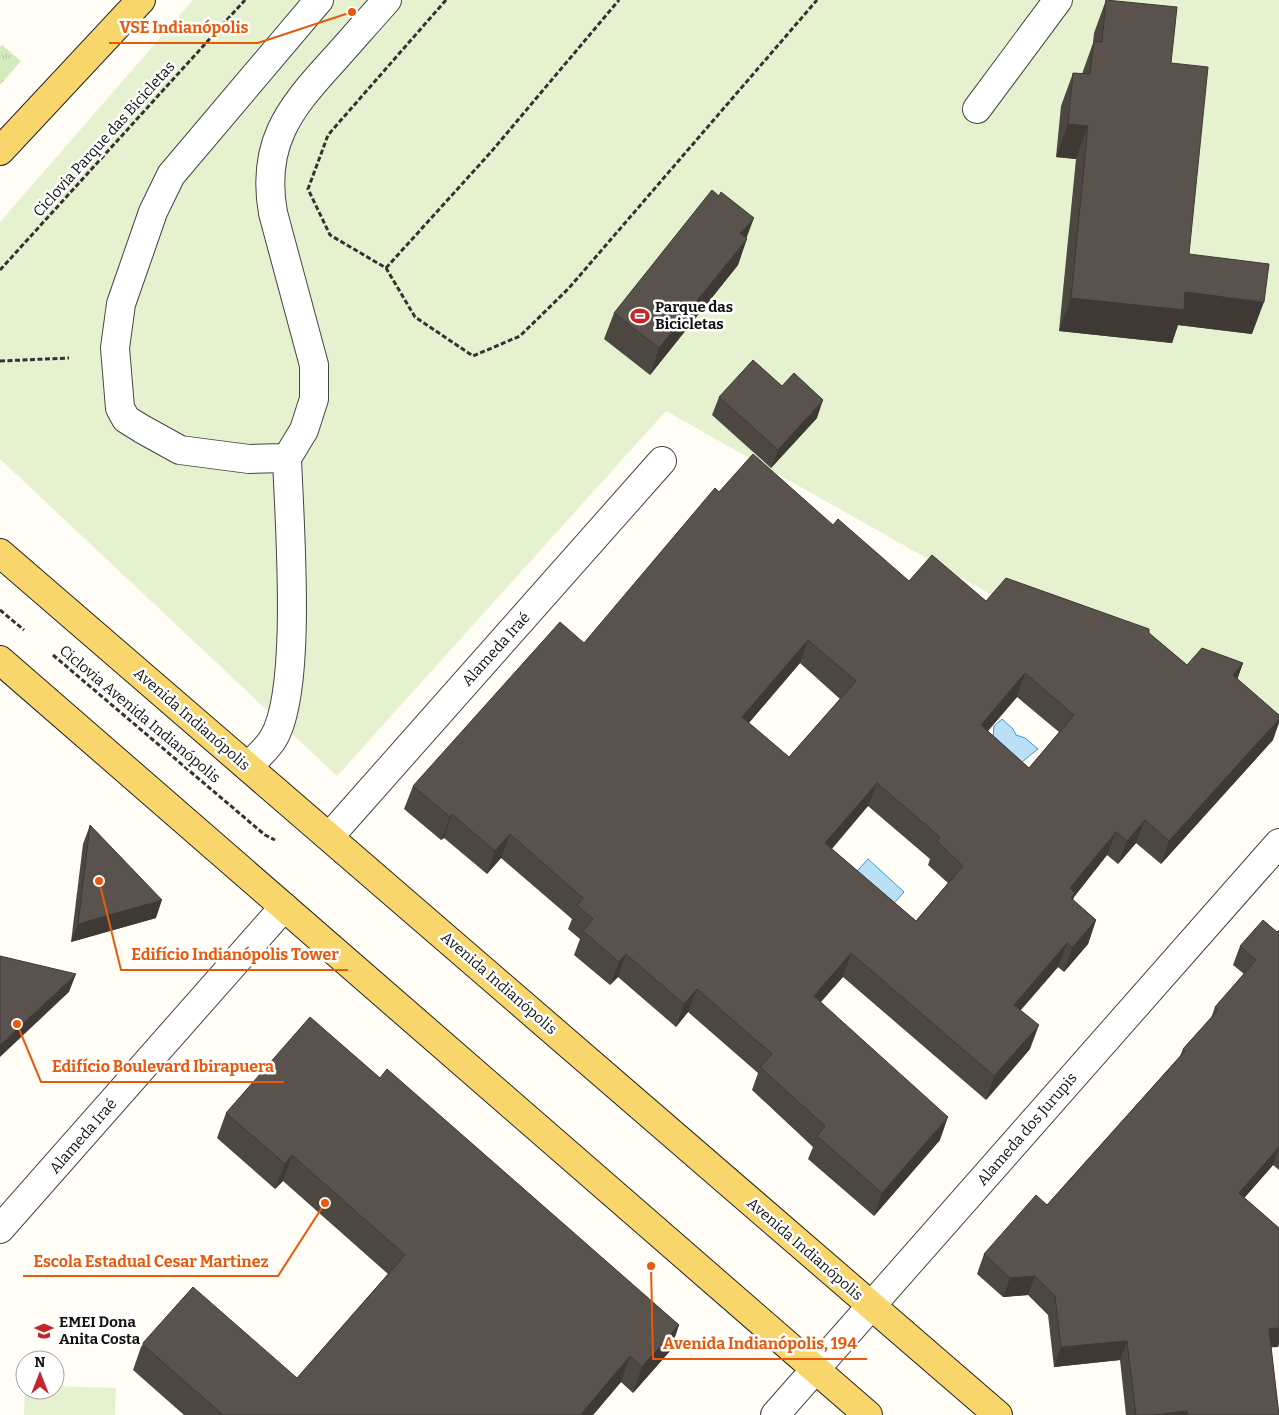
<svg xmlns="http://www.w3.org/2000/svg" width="1279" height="1415" font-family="Bitter,serif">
  <defs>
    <pattern id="grass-tufts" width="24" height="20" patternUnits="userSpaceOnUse" patternTransform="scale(1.25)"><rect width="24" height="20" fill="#d5ebbd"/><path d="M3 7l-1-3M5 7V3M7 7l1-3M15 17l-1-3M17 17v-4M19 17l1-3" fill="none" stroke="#b6c8a1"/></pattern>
  </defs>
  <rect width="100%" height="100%" fill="#fffdf5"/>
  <!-- grass -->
  <path fill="url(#grass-tufts)" d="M 2,45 L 21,61 L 0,85 L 0,47 Z"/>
  <!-- pitch -->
  <g fill="#e6f2cf">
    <path d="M 193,0 L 1279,0 L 1279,720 L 1238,683 L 999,599 L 666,411 L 337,776 L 0,459 L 0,222 Z"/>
    <path d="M 55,1386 L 116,1388 L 115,1415 L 24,1415 L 25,1390 L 55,1390 Z"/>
  </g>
  <!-- water -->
  <g fill="#b9e0f7" stroke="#3f96cf">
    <path d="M 1002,719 L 1013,729 L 1016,735 L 1025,738 L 1038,749 L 1022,762 L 993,737 L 994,726 Z"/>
    <path d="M 868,859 L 904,892 L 886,912 L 849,880 Z"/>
  </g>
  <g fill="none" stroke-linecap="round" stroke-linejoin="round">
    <!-- minor casing -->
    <g stroke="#444" stroke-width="30">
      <g id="minor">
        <path d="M 319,0 L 171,175 L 153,212 L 121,304 L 115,348 L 120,408 L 126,419 L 142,429 L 180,450 L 249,459 L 287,458 L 304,430 L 314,399 L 314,365 L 273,213 C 261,145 288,110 331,63 C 350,42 368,21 387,0"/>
        <path d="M 977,109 L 1058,0"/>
        <path d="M 248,767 C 256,758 267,749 273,739 C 303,691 289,520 287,458"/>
        <path d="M 330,836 L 662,461"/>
        <path d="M 0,1229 L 284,907"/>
        <path d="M 775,1415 L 1279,843"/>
      </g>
    </g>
    <!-- major casing -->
    <g stroke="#222" stroke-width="30">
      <g id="major">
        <path d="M 0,151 L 141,0"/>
        <path d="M 0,553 L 998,1415"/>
        <path d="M 0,660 L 868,1415"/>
      </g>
    </g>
    <!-- path -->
    <g stroke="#333" stroke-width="3" stroke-dasharray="5 2.5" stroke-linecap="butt">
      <path d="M 446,0 L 328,135 L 308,189 L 330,235 L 386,268 L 415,317 L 473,356 L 520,336 L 569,288 L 817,0"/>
      <path d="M 386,268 L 491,152 L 619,0"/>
      <path d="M 0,270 L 245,0"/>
      <path d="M 0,361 L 69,358"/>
      <path d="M 0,610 L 24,630"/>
      <path d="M 53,655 L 265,835 L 275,840"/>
    </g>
    <!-- minor -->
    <use href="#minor" stroke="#fff" stroke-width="28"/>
    <!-- major -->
    <use href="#major" stroke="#f9d66b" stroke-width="28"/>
  </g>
  <!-- wall -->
  <g fill="#4d4742" fill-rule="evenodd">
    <path d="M 1106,0 L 1171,63 L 1189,254 L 1252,334 L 1178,325 L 1172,343 L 1059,331 L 1076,159 L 1056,157 L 1061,106 L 1073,73 L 1082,74 L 1093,43 L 1094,33 Z"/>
    <path d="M 746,238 L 738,265 L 650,375 L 604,339 L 614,313 Z"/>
    <path d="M 719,397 L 817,418 L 771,468 L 712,415 Z"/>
    <path d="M 719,492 L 833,525 L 909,581 L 986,601 L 1149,633 L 1187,665 L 1243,663 L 1237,679 L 1273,740 L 1161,864 L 1136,843 L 1118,864 L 1107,855 L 1074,897 L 1073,900 L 1096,920 L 1088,944 L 1064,972 L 1058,967 L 1020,1011 L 1030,1049 L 986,1100 L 843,977 L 821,1002 L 940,1140 L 874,1216 L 808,1159 L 813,1147 L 752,1090 L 758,1073 L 688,1012 L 676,1027 L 618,977 L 610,985 L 574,955 L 580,939 L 568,929 L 572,919 L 501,858 L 487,874 L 444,838 L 441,840 L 404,809 L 413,786 L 584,643 ZM 800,663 L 840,699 L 789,757 L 749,723 ZM 1017,697 L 1059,732 L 1029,768 L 988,731 ZM 868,806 L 930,859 L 928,865 L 948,883 L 916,921 L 832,849 Z"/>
    <path d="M 90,825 L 156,918 L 71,942 L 83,844 Z"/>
    <path d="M 1279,930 L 1279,1170 L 1273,1165 L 1244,1198 L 1279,1228 L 1279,1343 L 1278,1347 L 1271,1347 L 1279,1415 L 1126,1415 L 1120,1360 L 1054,1367 L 1048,1315 L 1028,1295 L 1003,1297 L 977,1274 L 984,1254 L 1047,1205 L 1180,1056 L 1183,1049 L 1211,1018 L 1215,1007 L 1244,974 L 1233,965 L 1240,946 L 1277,932 Z"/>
    <path d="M 380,1078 L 679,1325 L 670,1351 L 633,1393 L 621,1382 L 593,1415 L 184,1415 L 133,1370 L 142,1344 L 297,1378 L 388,1274 L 283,1181 L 275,1189 L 217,1138 L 226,1113 Z"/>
  </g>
  <!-- shaded-wall -->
  <g fill="#3f3936">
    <path d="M 1068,124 L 1088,126 L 1076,159 L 1056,157 Z"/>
    <path d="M 754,218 L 745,242 L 747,239 L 738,265 L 650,375 L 659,348 L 740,233 Z"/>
    <path d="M 1185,292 L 1264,302 L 1252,334 L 1178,325 L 1172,343 L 1059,331 L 1071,298 Z"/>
    <path d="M 823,400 L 817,418 L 771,468 L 778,450 Z"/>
    <path d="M 808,640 L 800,663 L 734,740 L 742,717 Z"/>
    <path d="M 1243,663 L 1235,686 L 1233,675 Z"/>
    <path d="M 1025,673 L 1017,697 L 972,749 L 981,725 Z"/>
    <path d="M 1279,719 L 1279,723 L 1273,740 L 1161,864 L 1169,841 Z"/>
    <path d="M 877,783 L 868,806 L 816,866 L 825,843 Z"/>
    <path d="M 452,814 L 444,838 L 441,840 L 450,817 Z"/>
    <path d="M 1145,820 L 1136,843 L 1118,864 L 1127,841 Z"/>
    <path d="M 1116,832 L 1107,855 L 1074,897 L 1067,916 L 1070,888 Z"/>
    <path d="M 510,834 L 501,858 L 487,874 L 495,851 Z"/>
    <path d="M 162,900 L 156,918 L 71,942 L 78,924 Z"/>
    <path d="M 1096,920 L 1088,944 L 1064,972 L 1072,948 Z"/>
    <path d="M 1067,943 L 1058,967 L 1005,1028 L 1014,1005 Z"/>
    <path d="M 851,953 L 843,977 L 805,1019 L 814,996 Z"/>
    <path d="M 626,954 L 618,977 L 610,985 L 619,962 Z"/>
    <path d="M 76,974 L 69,992 L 0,1057 L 0,1045 Z"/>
    <path d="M 697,989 L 688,1012 L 676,1027 L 684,1004 Z"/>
    <path d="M 1039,1025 L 1030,1049 L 986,1100 L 994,1076 Z"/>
    <path d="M 948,1117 L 940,1140 L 874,1216 L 882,1193 Z"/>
    <path d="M 1279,1147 L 1273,1165 L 1232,1212 L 1239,1193 Z"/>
    <path d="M 292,1155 L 283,1181 L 275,1189 L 285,1164 Z"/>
    <path d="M 1035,1276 L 1028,1295 L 1003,1297 L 1010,1278 Z"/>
    <path d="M 679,1325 L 670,1351 L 633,1393 L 642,1367 Z"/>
    <path d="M 1279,1328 L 1279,1343 L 1278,1347 L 1262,1348 L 1269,1329 Z"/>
    <path d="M 1127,1341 L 1120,1360 L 1054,1367 L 1061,1347 Z"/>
    <path d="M 630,1356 L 621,1382 L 593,1415 L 582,1415 L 582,1413 Z"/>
    <path d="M 1187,1411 L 1186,1415 L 1154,1415 Z"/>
  </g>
  <!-- building -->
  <g fill="#5a524d" stroke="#3f3936" fill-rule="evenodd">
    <path d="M 1106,0 L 1177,7 L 1171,63 L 1208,67 L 1189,254 L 1269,264 L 1264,302 L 1185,292 L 1184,310 L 1071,298 L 1088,126 L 1068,124 L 1073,73 L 1090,74 L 1094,41 L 1102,42 Z"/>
    <path d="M 712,190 L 719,196 L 721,192 L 754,218 L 740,233 L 747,239 L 659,348 L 614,313 Z"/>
    <path d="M 753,360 L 782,386 L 794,373 L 823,400 L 778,450 L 719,397 Z"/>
    <path d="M 753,454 L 833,525 L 838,519 L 909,581 L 932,555 L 986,601 L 1006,578 L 1149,629 L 1149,633 L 1187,665 L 1202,648 L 1243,663 L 1233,675 L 1279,715 L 1279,719 L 1169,841 L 1145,820 L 1127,841 L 1116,832 L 1070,888 L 1075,893 L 1071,898 L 1096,920 L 1072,948 L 1067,943 L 1014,1005 L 1039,1025 L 994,1076 L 851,953 L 814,996 L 948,1117 L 882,1193 L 817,1136 L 825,1126 L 760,1067 L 772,1054 L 697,989 L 684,1004 L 626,954 L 619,962 L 583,931 L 593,919 L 577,905 L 583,898 L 510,834 L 495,851 L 452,814 L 450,817 L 413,786 L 560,622 L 584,643 L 715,488 L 719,492 ZM 808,640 L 856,681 L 789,757 L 742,717 ZM 1025,673 L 1074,715 L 1029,768 L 981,725 ZM 877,783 L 940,837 L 937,841 L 963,866 L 916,921 L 825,843 Z"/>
    <path d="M 90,825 L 162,900 L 78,924 Z"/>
    <path d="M 1263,920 L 1277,932 L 1279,930 L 1279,1147 L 1239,1193 L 1279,1228 L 1279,1328 L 1269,1329 L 1279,1415 L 1188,1415 L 1187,1411 L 1154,1415 L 1136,1415 L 1127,1341 L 1061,1347 L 1055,1296 L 1035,1276 L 1010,1278 L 984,1254 L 1036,1195 L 1047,1205 L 1185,1051 L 1183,1049 L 1218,1010 L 1215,1007 L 1256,960 L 1240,946 Z"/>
    <path d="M 0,956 L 76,974 L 0,1045 Z"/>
    <path d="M 310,1017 L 380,1078 L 387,1069 L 679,1325 L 642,1367 L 630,1356 L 582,1413 L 585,1415 L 223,1415 L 142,1344 L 193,1287 L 297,1378 L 405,1255 L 292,1155 L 285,1164 L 226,1113 Z"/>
  </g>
  <!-- icons -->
  <defs>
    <g id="stadium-bare" transform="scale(1.5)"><path d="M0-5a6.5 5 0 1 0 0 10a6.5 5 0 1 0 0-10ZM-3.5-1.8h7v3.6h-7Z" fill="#c4262e" stroke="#fff" stroke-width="2.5" paint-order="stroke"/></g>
    <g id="school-bare" transform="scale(1.5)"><path d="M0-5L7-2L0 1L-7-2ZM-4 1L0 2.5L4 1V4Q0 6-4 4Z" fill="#c4262e" stroke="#fff" stroke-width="2.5" paint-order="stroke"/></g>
  </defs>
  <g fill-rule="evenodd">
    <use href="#stadium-bare" x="640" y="316"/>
    <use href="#school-bare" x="44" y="1331"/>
  </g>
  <g text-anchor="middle" stroke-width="5" stroke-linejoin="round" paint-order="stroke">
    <!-- street labels -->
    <g font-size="15" fill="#111" stroke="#fff">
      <text transform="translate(104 139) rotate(-48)" y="5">Ciclovia Parque das Bicicletas</text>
      <text transform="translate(496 649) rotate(-48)" y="5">Alameda Iraé</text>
      <text transform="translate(140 714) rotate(40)" y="5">Ciclovia Avenida Indianópolis</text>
      <text transform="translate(192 719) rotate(41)" y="5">Avenida Indianópolis</text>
      <text transform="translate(499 983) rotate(41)" y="5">Avenida Indianópolis</text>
      <text transform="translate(1027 1129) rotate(-49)" y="5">Alameda dos Jurupis</text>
      <text transform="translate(83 1136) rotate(-49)" y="5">Alameda Iraé</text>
      <text transform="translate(805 1249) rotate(41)" y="5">Avenida Indianópolis</text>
    </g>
    <!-- poi labels -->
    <g font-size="15" font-weight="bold" fill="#111" stroke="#fff" text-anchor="start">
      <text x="655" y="312">Parque das<tspan x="655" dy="17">Bicicletas</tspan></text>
      <text x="59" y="1327">EMEI Dona<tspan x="59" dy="17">Anita Costa</tspan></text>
    </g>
  </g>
  <!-- callouts -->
  <path fill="none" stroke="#e8590c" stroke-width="2" d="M352 12L258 43H109M99 881L121 970H348M17 1024L41 1082H284M325 1203L278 1276H23M651 1266L653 1359H867"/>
  <g fill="#e8590c" stroke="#fff" stroke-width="2">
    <circle cx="352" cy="12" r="5"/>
    <circle cx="99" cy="881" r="5"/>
    <circle cx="17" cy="1024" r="5"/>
    <circle cx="325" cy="1203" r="5"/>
    <circle cx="651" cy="1266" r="5"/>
  </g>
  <g font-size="16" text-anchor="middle" font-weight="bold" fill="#e8590c" stroke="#fff" stroke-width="5" stroke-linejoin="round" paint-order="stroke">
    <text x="184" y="33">VSE Indianópolis</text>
    <text x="235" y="960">Edifício Indianópolis Tower</text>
    <text x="163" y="1072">Edifício Boulevard Ibirapuera</text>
    <text x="151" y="1267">Escola Estadual Cesar Martinez</text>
    <text x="760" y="1349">Avenida Indianópolis, 194</text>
  </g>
  <!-- north arrow -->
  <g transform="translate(40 1375)"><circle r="24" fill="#ffffff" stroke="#a0a0a0"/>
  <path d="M0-4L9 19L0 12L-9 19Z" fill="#c4262e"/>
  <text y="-8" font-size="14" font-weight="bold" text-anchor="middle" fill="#111111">N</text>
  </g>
</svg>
